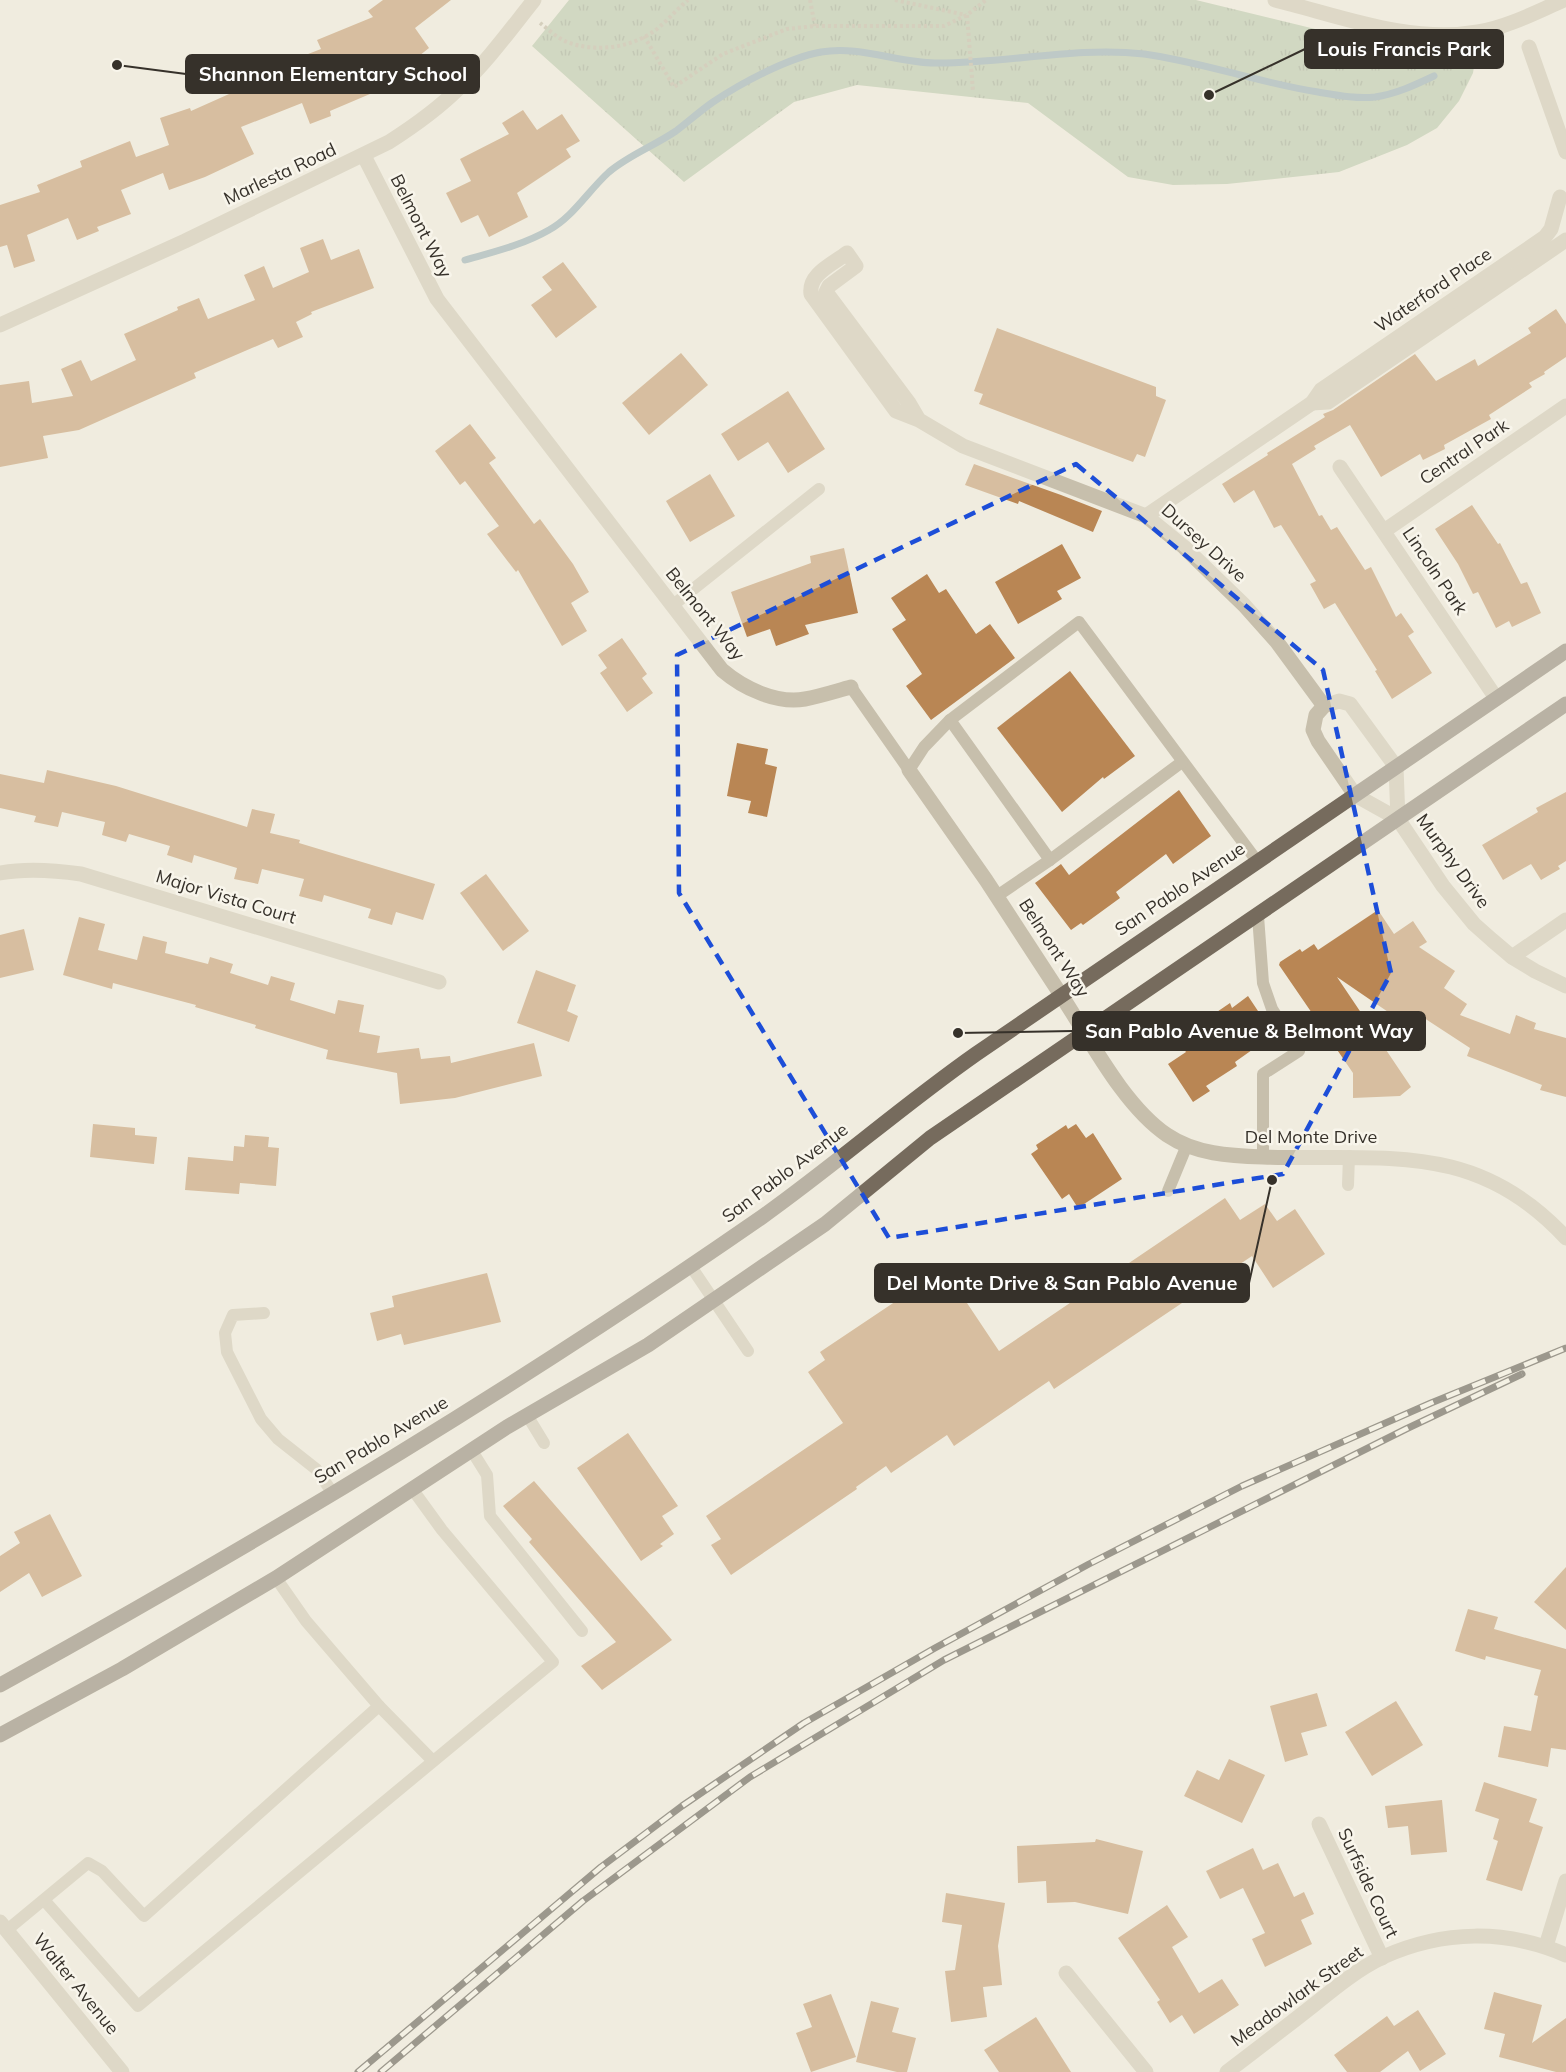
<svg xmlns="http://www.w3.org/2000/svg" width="1566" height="2072" font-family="Mulish,sans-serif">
  <defs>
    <pattern id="grass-tufts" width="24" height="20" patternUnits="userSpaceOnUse" patternTransform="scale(1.5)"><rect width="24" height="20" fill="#acbea0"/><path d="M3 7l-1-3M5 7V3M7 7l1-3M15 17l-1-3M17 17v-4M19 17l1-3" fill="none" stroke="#8d9b83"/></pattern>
  </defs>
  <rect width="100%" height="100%" fill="#f0ecdf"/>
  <!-- grass -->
  <path fill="url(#grass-tufts)" d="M 569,0 L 1196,0 L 1381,45 L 1438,53 L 1477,48 L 1473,73 L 1459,101 L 1437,128 L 1407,145 L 1339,172 L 1227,184 L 1173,185 L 1128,177 L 1028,103 L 857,85 L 794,102 L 684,182 L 532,46 Z"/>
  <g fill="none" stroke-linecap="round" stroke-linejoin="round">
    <!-- stream -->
    <path stroke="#809eaa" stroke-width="7" d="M 465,260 C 493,252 523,245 549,230 C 573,217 588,191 609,172 C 629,155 654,146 676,131 C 688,122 700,111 713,102 C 741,83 788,58 821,52 C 859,45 898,63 935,63 C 1005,64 1075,46 1144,54 C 1203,62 1259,83 1318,92 C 1336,95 1356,99 1375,97 C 1396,94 1415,85 1434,76"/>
  </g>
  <!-- building -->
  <g fill="#b98654">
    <path d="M 383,0 L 451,0 L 415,28 L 429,48 L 409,64 L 407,61 L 363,79 L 370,94 L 330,111 L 331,116 L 310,124 L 302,103 L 241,127 L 254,154 L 205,177 L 169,190 L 163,173 L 121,190 L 131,214 L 97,227 L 99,231 L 77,240 L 68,218 L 27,235 L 35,261 L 14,268 L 7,245 L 0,247 L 0,205 L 40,192 L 37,185 L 82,167 L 80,161 L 130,141 L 136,157 L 169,145 L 160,118 L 190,108 L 191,111 L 258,81 L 253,67 L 274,58 L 277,66 L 321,49 L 317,40 L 373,17 L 368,11 Z"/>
    <path d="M 523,110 L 537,130 L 562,114 L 580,141 L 566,149 L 571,157 L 517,193 L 528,217 L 489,237 L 478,215 L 461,223 L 446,193 L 471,181 L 460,159 L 509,134 L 502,123 Z"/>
    <path d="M 323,239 L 331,260 L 359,249 L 374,288 L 311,312 L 312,314 L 296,322 L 303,337 L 278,348 L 273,339 L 194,373 L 196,378 L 79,430 L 43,436 L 48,458 L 0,467 L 0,385 L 29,381 L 32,403 L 73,396 L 61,369 L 81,360 L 91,381 L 136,360 L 124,334 L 178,310 L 177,307 L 199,298 L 208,319 L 255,300 L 244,275 L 264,266 L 273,288 L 309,272 L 300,248 Z"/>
    <path d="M 563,262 L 597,307 L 556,338 L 531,305 L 552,290 L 542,277 Z"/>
    <path d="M 1556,309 L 1566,324 L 1566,357 L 1544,372 L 1545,374 L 1529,383 L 1532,387 L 1489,415 L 1491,419 L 1444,445 L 1445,449 L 1423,460 L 1420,454 L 1381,477 L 1350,425 L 1314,446 L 1316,449 L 1292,464 L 1319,516 L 1322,515 L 1331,530 L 1337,527 L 1365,570 L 1371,567 L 1396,617 L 1401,613 L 1414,632 L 1408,636 L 1432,673 L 1392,699 L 1375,671 L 1377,670 L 1335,603 L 1324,609 L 1310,584 L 1316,581 L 1281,525 L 1274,528 L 1254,490 L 1234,503 L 1222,484 L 1268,455 L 1267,453 L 1325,417 L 1323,414 L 1333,410 L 1415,354 L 1436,381 L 1475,359 L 1478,366 L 1531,333 L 1528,328 Z"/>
    <path d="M 997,328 L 1156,387 L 1156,396 L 1166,400 L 1145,457 L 1137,454 L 1133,462 L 979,404 L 983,394 L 974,391 Z"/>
    <path d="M 681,353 L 708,385 L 649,435 L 622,403 Z"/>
    <path d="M 788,391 L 825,449 L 788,473 L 768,442 L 738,461 L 721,434 Z"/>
    <path d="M 470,424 L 496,458 L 489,463 L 534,524 L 540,519 L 573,564 L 589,592 L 571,603 L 587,631 L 562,646 L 518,570 L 516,572 L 487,534 L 499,526 L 465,481 L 460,485 L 435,451 Z"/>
    <path d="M 974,464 L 1061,495 L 1102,511 L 1093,532 L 1019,501 L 1018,504 L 965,485 Z"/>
    <path d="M 710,474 L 735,516 L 690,542 L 666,501 Z"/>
    <path d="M 1472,505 L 1498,544 L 1500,543 L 1521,584 L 1527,582 L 1541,613 L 1512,627 L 1509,621 L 1496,628 L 1478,592 L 1473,594 L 1458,564 L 1435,529 Z"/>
    <path d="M 1062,544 L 1081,578 L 1057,591 L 1062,599 L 1018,624 L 995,582 Z"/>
    <path d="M 844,548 L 858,613 L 805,625 L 809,634 L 776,646 L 770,629 L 747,637 L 731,592 L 811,563 L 810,556 Z"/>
    <path d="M 927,574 L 939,593 L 946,589 L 976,634 L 990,624 L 1015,658 L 931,720 L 906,686 L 922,674 L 892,629 L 906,620 L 891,598 Z"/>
    <path d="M 622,638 L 647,674 L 642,678 L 653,693 L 627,712 L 600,673 L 607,668 L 598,655 Z"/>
    <path d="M 1070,671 L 1135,756 L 1104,779 L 1103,777 L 1062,812 L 997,728 Z"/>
    <path d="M 737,743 L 768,749 L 765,764 L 777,767 L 767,817 L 748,813 L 751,801 L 727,796 Z"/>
    <path d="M 47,770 L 116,786 L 247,827 L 252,809 L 275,814 L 270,833 L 300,840 L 299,843 L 435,884 L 423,920 L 396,912 L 392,925 L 368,918 L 371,909 L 324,895 L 322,902 L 299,896 L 304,879 L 262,869 L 258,884 L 234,879 L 237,868 L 194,855 L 192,863 L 167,855 L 170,846 L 129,834 L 126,842 L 102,835 L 105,822 L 62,812 L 58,827 L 34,822 L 36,816 L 0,808 L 0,774 L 44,783 Z"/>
    <path d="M 1179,790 L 1211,836 L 1173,864 L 1166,854 L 1116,892 L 1120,898 L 1083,925 L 1081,923 L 1071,930 L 1035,883 L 1061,864 L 1069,875 Z"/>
    <path d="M 1566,792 L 1566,861 L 1558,866 L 1560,869 L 1541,880 L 1531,864 L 1503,880 L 1482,845 L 1538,812 L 1536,808 Z"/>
    <path d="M 486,874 L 529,931 L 503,951 L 460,893 Z"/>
    <path d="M 1378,910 L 1394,934 L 1413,921 L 1427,942 L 1419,947 L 1455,971 L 1444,988 L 1467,1004 L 1460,1015 L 1510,1034 L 1516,1015 L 1536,1023 L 1534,1029 L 1566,1038 L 1566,1097 L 1540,1090 L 1542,1085 L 1467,1056 L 1470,1048 L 1421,1016 L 1413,1029 L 1337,977 L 1411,1087 L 1400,1096 L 1353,1098 L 1353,1073 L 1279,965 L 1280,962 L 1300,949 L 1302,952 L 1314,944 L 1318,950 Z"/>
    <path d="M 79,917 L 105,924 L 98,950 L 137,960 L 143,936 L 167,942 L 165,953 L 208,964 L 210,957 L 233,964 L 230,973 L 268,985 L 271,976 L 295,983 L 290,1000 L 335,1014 L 338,1000 L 364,1005 L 359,1032 L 380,1036 L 377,1053 L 419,1048 L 421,1059 L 450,1056 L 451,1063 L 534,1043 L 542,1076 L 455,1098 L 400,1104 L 397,1073 L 326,1059 L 328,1050 L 255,1028 L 256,1025 L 195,1007 L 196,1005 L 113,983 L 112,989 L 63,975 Z"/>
    <path d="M 24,929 L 34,970 L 0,978 L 0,935 Z"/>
    <path d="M 536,970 L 576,985 L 567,1011 L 578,1016 L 569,1042 L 517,1023 Z"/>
    <path d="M 1248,996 L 1270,1029 L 1255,1038 L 1259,1045 L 1235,1062 L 1237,1066 L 1206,1086 L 1210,1091 L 1193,1102 L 1168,1064 L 1186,1052 L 1183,1048 L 1217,1026 L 1211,1016 L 1230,1003 L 1232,1008 Z"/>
    <path d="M 93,1124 L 135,1128 L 135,1135 L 157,1137 L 154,1164 L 90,1157 Z"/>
    <path d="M 1076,1124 L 1086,1138 L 1093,1133 L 1122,1179 L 1078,1208 L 1069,1194 L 1062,1199 L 1031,1154 L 1038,1149 L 1036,1145 L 1066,1125 L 1068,1129 Z"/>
    <path d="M 245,1135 L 269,1137 L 268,1147 L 279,1148 L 276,1186 L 240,1183 L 239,1194 L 185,1190 L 188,1157 L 233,1161 L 234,1146 L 244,1147 Z"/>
    <path d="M 1225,1198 L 1240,1220 L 1265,1204 L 1277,1221 L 1295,1209 L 1325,1254 L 1273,1288 L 1252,1256 L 1054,1389 L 1049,1381 L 954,1446 L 947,1435 L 891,1473 L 886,1466 L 856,1487 L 857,1489 L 731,1575 L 711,1545 L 721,1539 L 706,1516 L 843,1423 L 808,1372 L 825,1360 L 820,1352 L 926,1281 L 930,1288 L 949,1276 L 999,1351 Z"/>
    <path d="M 487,1273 L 501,1322 L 404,1345 L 401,1334 L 377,1341 L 370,1313 L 394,1307 L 392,1296 Z"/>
    <path d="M 628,1433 L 678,1506 L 662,1516 L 674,1534 L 660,1544 L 663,1546 L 641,1561 L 577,1468 Z"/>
    <path d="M 534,1481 L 672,1640 L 602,1690 L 581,1666 L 616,1642 L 529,1542 L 532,1539 L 503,1506 Z"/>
    <path d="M 50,1514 L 82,1576 L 42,1597 L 29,1573 L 0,1592 L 0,1556 L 20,1543 L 14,1532 Z"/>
    <path d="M 1566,1567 L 1566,1630 L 1534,1602 Z"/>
    <path d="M 1468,1609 L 1498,1617 L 1494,1629 L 1566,1649 L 1566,1750 L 1551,1748 L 1548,1767 L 1498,1757 L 1504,1726 L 1531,1731 L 1538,1696 L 1534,1695 L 1541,1670 L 1486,1656 L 1485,1660 L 1455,1651 Z"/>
    <path d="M 1317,1693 L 1327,1726 L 1301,1733 L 1308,1755 L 1285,1762 L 1270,1706 Z"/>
    <path d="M 1396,1701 L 1423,1745 L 1372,1776 L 1345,1732 Z"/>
    <path d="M 1229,1759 L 1265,1775 L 1242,1823 L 1184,1796 L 1197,1770 L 1219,1780 Z"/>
    <path d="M 1484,1782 L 1537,1799 L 1529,1822 L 1543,1827 L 1522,1891 L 1486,1880 L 1498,1841 L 1493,1839 L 1499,1819 L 1475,1811 Z"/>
    <path d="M 1442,1800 L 1447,1852 L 1411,1855 L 1408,1826 L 1388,1828 L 1385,1806 Z"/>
    <path d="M 1096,1839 L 1143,1851 L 1128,1914 L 1075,1902 L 1047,1903 L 1046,1881 L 1018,1883 L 1017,1846 L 1095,1842 Z"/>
    <path d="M 1253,1848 L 1263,1870 L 1278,1863 L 1294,1897 L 1304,1892 L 1314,1914 L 1301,1920 L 1312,1944 L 1265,1967 L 1252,1939 L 1265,1933 L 1243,1888 L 1220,1899 L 1206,1871 Z"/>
    <path d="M 946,1893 L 1005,1903 L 998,1946 L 1002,1985 L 983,1987 L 987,2017 L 951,2022 L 945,1971 L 955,1970 L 962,1925 L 942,1922 Z"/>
    <path d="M 1167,1905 L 1188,1937 L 1172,1947 L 1199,1993 L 1222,1979 L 1239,2005 L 1194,2034 L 1182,2015 L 1170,2023 L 1157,2002 L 1160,2000 L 1118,1938 Z"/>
    <path d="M 1494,1992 L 1542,2005 L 1532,2043 L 1566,2018 L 1566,2072 L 1556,2072 L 1499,2057 L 1505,2034 L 1484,2029 Z"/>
    <path d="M 831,1994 L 856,2057 L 811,2072 L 796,2033 L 812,2027 L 803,2004 Z"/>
    <path d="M 871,2001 L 899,2008 L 892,2032 L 916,2038 L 907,2072 L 897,2072 L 856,2062 Z"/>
    <path d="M 1418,2010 L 1446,2054 L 1420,2071 L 1408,2051 L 1380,2072 L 1347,2072 L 1334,2055 L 1387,2016 L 1394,2026 Z"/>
    <path d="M 1036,2017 L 1071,2072 L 999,2072 L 984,2050 Z"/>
  </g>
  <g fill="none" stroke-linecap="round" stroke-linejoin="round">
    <!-- path -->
    <g stroke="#b3aa96" stroke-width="4" stroke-dasharray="3 3" stroke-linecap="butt">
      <path d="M 810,0 L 815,26"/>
      <path d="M 895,0 L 966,15"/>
      <path d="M 967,15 L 973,91"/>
      <path d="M 540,23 C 548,29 557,38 567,42 C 596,53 632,48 657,29 C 668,20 677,9 688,0"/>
      <path d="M 644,36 L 674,87 L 723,54 L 787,29 L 815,26 L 944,26 L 967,15 L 986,0"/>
    </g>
    <!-- service -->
    <g stroke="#c7bfac" stroke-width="12">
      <path d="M 672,606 L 819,489"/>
      <path d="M 851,687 L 909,770 L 924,747 L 950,720 L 1079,622 L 1257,861"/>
      <path d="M 950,720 L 1050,860 L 1182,762"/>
      <path d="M 997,896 L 1050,860"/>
      <path d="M 1258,916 L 1263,983 L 1272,1009 L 1299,1051 L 1263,1074 L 1263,1157"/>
      <path d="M 1348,1185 L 1349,1156"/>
      <path d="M 1168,1191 L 1187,1145"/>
      <path d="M 690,1265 L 748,1351"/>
      <path d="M 264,1313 L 233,1315 L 225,1333 L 227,1352 L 261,1419 L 278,1439 L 316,1469 L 332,1492"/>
      <path d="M 527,1415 L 544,1443"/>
      <path d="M 472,1451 L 487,1475 L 490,1516 L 582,1631"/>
      <path d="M 379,1706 L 433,1761"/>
      <path d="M 44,1900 L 138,2006 L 553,1662 L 442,1530 L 413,1490"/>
      <path d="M 7,1930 L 88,1863 L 102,1871 L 144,1916 L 379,1706 L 306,1621 L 276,1578"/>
    </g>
    <!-- minor -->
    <g stroke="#c7bfac" stroke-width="15">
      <path d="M 1275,0 C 1340,16 1410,44 1478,32 C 1508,27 1536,12 1564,0"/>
      <path d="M 1529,47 L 1566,152"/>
      <path d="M 364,156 L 437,299 L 722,670 C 743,688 776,704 805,699 C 821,696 836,691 851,687"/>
      <path d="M 0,325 L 185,241 L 389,142 C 414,126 438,109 459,88 C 487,62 510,30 534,0"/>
      <path d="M 1312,403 L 1328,402 L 1566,240"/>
      <path d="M 919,420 L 909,403 L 826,292 L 829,286 L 856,266 L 847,253 C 833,264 808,274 811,294 L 896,411 L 919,420 L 963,446 L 1146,516 L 1184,547 L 1244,605 L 1277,642 L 1324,706"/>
      <path d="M 1340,467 L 1496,698"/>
      <path d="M 1146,516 L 1312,403 L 1321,390 L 1545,237 L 1551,229 L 1560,197"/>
      <path d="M 1384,531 L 1566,406"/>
      <path d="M 909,770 L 986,880 L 1061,995"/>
      <path d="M 1398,819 L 1396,767 L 1350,704 L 1339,701 L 1324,706 L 1316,715 L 1313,730 L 1318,741 L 1355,795 L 1398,819 L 1443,886 L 1474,924 L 1492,940 L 1512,957 L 1535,971 L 1566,986"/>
      <path d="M 0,873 C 27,868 53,870 81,874 L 439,982"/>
      <path d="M 1512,957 L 1566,920"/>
      <path d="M 1319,1824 L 1382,1958"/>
      <path d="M 0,1922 L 122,2072"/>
      <path d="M 1546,1946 L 1566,1881"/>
      <path d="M 1066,1973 L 1146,2072"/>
      <path d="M 1227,2072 C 1257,2049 1286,2027 1315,2004 C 1336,1987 1358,1969 1383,1957 C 1443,1930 1506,1929 1566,1955"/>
    </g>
    <!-- tertiary -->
    <path stroke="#c7bfac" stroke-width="15" d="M 1061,995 C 1090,1039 1123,1105 1167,1135 C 1195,1154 1230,1156 1263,1157 C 1382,1161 1475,1139 1566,1238"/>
    <!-- primary -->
    <g stroke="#766b5d" stroke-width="15">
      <path d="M 0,1685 C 261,1541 517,1387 762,1217 C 835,1165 902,1106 976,1054 L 1566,651"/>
      <path d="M 0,1735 L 122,1669 L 276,1578 L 507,1427 L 648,1345 L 825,1224 L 930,1138 L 1566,704"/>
    </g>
    <!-- rail casing -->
    <g stroke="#36312a" stroke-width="7">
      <g id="rail">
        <path d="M 358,2072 L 601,1867 L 682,1806 L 804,1723 L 935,1648 L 1089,1564 L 1242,1486 L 1431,1403 L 1566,1348"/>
        <path d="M 381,2072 L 583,1901 L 750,1777 L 944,1660 L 1406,1429 L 1522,1374"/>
      </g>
    </g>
    <!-- rail -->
    <use href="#rail" stroke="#f8f5eb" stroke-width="4.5" stroke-dasharray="14" stroke-linecap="butt"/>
  </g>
  <!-- marked area -->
  <path d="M0 0H1566V2072H0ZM 1076,464 L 1323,670 L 1391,973 L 1283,1174 L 889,1238 L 679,893 L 677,655 Z" fill="#f0ecdf" fill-opacity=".55" fill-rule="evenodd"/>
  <path fill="none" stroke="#1d4ed8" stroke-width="4.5" stroke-dasharray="12 8" stroke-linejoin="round" d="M 1076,464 L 1323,670 L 1391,973 L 1283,1174 L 889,1238 L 679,893 L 677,655 Z"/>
  <g text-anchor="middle" stroke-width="5" stroke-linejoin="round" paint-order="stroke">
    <!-- street labels -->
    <g font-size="18" fill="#36312a" stroke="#f8f5eb">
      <text transform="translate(280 174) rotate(-25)" y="6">Marlesta Road</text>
      <text transform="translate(421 226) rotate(63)" y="6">Belmont Way</text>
      <text transform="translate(1433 290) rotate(-34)" y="6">Waterford Place</text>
      <text transform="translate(1464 452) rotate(-34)" y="6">Central Park</text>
      <text transform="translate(1204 543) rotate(42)" y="6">Dursey Drive</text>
      <text transform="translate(1435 571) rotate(56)" y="6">Lincoln Park</text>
      <text transform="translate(705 614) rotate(51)" y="6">Belmont Way</text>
      <text transform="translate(1453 861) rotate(54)" y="6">Murphy Drive</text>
      <text transform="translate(1180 889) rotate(-34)" y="6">San Pablo Avenue</text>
      <text transform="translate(226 897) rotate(17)" y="6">Major Vista Court</text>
      <text transform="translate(1054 948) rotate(57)" y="6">Belmont Way</text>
      <text x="1311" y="1143">Del Monte Drive</text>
      <text transform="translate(785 1173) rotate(-37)" y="6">San Pablo Avenue</text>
      <text transform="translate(381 1440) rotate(-31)" y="6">San Pablo Avenue</text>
      <text transform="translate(1368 1883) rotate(65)" y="6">Surfside Court</text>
      <text transform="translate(76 1984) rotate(51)" y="6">Walter Avenue</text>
      <text transform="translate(1297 1996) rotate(-36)" y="6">Meadowlark Street</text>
    </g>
  </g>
  <!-- callouts -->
  <path fill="none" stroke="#36312a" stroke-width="2" d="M1209 95L1305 49M117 65L186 74M958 1033L1073 1031M1272 1180L1249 1283"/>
  <g fill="#36312a" stroke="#f8f5eb" stroke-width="2">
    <circle cx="1209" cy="95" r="6"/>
    <circle cx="117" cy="65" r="6"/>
    <circle cx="958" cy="1033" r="6"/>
    <circle cx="1272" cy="1180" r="6"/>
  </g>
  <g fill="#36312a" stroke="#36312a" stroke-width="2">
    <rect x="1305" y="30" width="198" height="38" rx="6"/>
    <rect x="186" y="55" width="293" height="38" rx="6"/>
    <rect x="1073" y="1012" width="352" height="38" rx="6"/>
    <rect x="875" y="1264" width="374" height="38" rx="6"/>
  </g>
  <g font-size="20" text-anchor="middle" font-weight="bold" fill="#fff">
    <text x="1404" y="56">Louis Francis Park</text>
    <text x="333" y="81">Shannon Elementary School</text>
    <text x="1249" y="1038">San Pablo Avenue &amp; Belmont Way</text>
    <text x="1062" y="1290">Del Monte Drive &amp; San Pablo Avenue</text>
  </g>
</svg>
